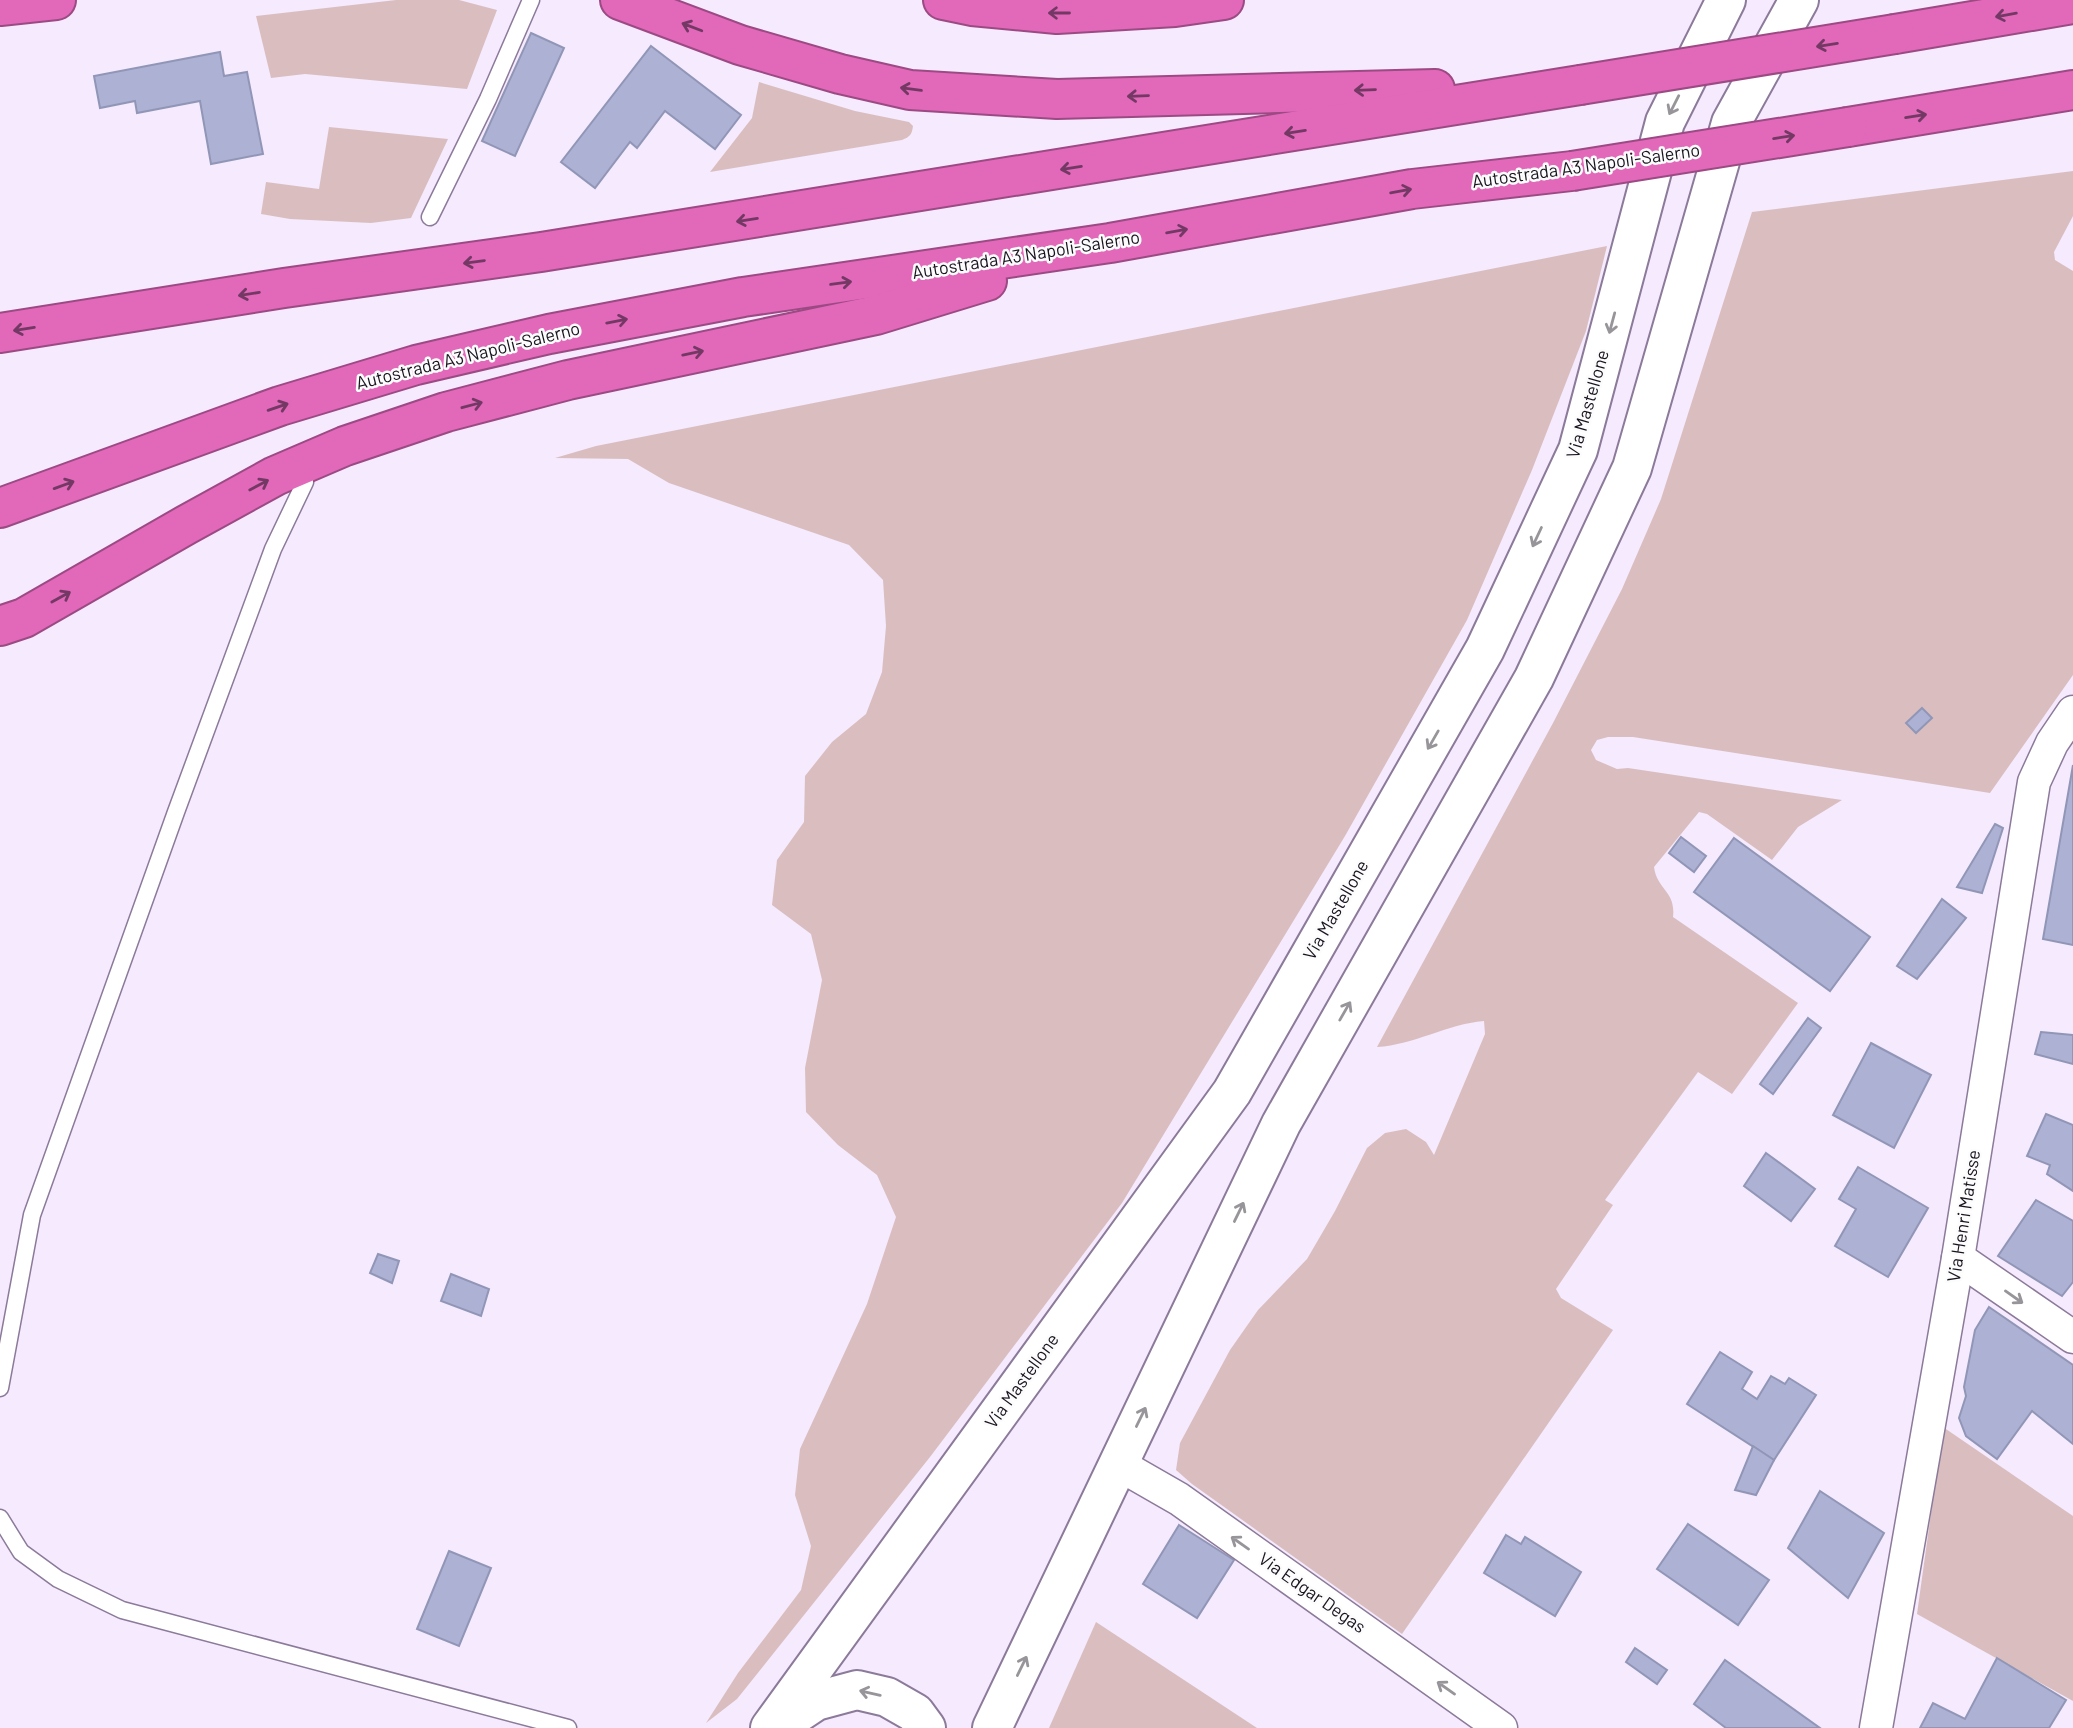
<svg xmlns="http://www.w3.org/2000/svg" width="2073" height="1728" font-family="Barlow,sans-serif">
  <rect width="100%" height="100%" fill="#f5eafe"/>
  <!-- green -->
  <g fill="#dabebf">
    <path d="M 396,0 L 459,0 L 497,10 L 467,89 L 305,74 L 271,78 L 256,16 Z"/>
    <path d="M 759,82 L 855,111 L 909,122 L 913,126 C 912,134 910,137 902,140 L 710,172 L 752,118 Z"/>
    <path d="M 329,127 L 448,139 L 411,218 L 371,223 L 290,219 L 261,214 L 266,182 L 319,189 Z"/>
    <path d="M 2073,171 L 2073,216 L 2054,252 L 2055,260 L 2073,271 L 2073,675 L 1990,793 L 1633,737 L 1608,737 L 1597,740 L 1591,750 L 1596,760 L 1617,769 L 1628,768 L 1842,800 L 1798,827 L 1772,860 L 1707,814 L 1699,812 L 1654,867 C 1657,890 1676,891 1673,917 L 1798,1003 L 1732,1094 L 1698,1072 L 1605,1200 L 1613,1205 L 1556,1289 L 1561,1298 L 1613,1330 L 1402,1634 L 1192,1484 L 1176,1470 L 1180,1443 L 1230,1350 L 1258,1310 L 1307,1259 L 1335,1211 L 1367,1148 L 1385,1133 L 1406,1129 L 1426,1142 L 1434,1155 L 1485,1034 L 1484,1021 C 1447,1024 1414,1045 1377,1047 L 1553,723 L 1622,589 L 1661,499 L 1752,212 Z"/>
    <path d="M 1607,246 L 1586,331 L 1532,470 L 1467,620 L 1345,836 L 1122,1203 L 930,1457 L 737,1699 L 706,1723 L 738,1673 L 801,1590 L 811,1546 L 795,1495 L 800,1449 L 867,1304 L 896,1217 L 877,1175 L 838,1145 L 806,1112 L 805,1068 L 822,980 L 811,934 L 772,905 L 777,860 L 804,822 L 805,776 L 832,742 L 866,714 L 882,672 L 886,626 L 883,580 L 849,545 L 669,483 L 628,459 L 555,458 L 596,446 Z"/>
    <path d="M 1943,1427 L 2073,1516 L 2073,1701 L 1917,1614 Z"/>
    <path d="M 1096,1622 L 1257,1728 L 1049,1728 Z"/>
  </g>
  <!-- building -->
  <g fill="#adb2d5" stroke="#9196b7" stroke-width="2">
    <path d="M 531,33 L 564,48 L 515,156 L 482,141 Z"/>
    <path d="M 651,46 L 741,115 L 715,149 L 665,111 L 637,148 L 630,142 L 595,188 L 561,162 Z"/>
    <path d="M 220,52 L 224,76 L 247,72 L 263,154 L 211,164 L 200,101 L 137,113 L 135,101 L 100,108 L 94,76 Z"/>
    <path d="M 1922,708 L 1932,718 L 1916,733 L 1906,723 Z"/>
    <path d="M 2073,765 L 2073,945 L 2043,939 Z"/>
    <path d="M 1995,824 L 2003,828 L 1982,893 L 1957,887 Z"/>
    <path d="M 1681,837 L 1706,856 L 1694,872 L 1669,853 Z"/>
    <path d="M 1734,838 L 1870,937 L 1830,991 L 1694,892 Z"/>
    <path d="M 1942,899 L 1966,918 L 1917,979 L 1897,966 Z"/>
    <path d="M 1808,1018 L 1821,1028 L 1773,1094 L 1760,1084 Z"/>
    <path d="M 2041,1032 L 2073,1035 L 2073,1064 L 2035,1054 Z"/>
    <path d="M 1871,1043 L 1931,1075 L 1894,1148 L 1833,1115 Z"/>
    <path d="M 2046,1114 L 2073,1125 L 2073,1191 L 2047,1174 L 2050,1165 L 2027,1156 Z"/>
    <path d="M 1766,1153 L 1815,1189 L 1791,1221 L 1744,1186 Z"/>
    <path d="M 1858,1167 L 1928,1208 L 1888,1277 L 1835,1246 L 1856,1209 L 1839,1199 Z"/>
    <path d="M 2036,1200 L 2073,1221 L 2073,1282 L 2062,1296 L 1998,1256 Z"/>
    <path d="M 378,1254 L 399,1261 L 392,1283 L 370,1273 Z"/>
    <path d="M 451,1274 L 489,1289 L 481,1316 L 441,1301 Z"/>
    <path d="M 1989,1307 L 2073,1365 L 2073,1444 L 2032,1411 L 1997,1459 L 1966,1436 L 1959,1418 L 1966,1396 L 1964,1387 L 1975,1330 Z"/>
    <path d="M 1720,1352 L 1752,1372 L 1742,1389 L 1757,1399 L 1771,1376 L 1785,1384 L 1789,1378 L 1816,1395 L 1774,1460 L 1687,1404 Z"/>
    <path d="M 1753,1446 L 1774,1460 L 1756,1495 L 1735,1490 Z"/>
    <path d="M 1820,1491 L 1884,1533 L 1848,1598 L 1788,1548 Z"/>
    <path d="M 1688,1524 L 1769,1580 L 1738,1625 L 1657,1569 Z"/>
    <path d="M 1179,1525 L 1234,1560 L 1197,1618 L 1143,1584 Z"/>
    <path d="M 1506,1535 L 1521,1544 L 1525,1537 L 1581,1572 L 1555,1616 L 1484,1573 Z"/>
    <path d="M 449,1551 L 491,1568 L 459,1646 L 417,1629 Z"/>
    <path d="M 1635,1648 L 1667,1670 L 1657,1684 L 1626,1662 Z"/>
    <path d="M 1997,1658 L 2066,1700 L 2049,1728 L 1920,1728 L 1933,1703 L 1965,1719 Z"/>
    <path d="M 1725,1660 L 1820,1728 L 1726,1728 L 1694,1704 Z"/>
  </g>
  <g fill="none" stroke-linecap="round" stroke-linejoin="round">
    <!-- service casing -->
    <g stroke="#8b7a99" stroke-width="19">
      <g id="service">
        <path d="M 430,217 L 488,99 L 531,0"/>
        <path d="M 0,1388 L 32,1215 L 176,812 L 273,549 L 305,482"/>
        <path d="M 0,1518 L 21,1552 L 58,1579 L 122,1610 L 568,1728"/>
      </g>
    </g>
    <!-- minor casing -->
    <g stroke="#8b7a99" stroke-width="35">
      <g id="minor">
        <path d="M 1958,1258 L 2073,1337"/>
        <path d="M 1118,1464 L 1179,1499 L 1501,1728"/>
        <path d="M 1876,1728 L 1958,1258 L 2034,782 L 2052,743 L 2073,712"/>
      </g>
    </g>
    <!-- tertiary casing -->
    <g stroke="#8b7a99" stroke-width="42">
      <g id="tertiary">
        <path d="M 778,1726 L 816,1701 L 857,1690 L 887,1697 L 915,1713 L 926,1728"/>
        <path d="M 770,1728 L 1232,1092 L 1485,649 L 1578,450 L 1665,122 L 1726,0"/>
        <path d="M 992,1728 L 1281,1124 L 1534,678 L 1632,468 L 1731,123 L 1799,0"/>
      </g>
    </g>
    <!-- motorway casing -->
    <g stroke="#9c4a83" stroke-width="42">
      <g id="motorway">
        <path d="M 620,0 L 740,45 L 840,74 L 910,90 L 1057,99 L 1435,89"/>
        <path d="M 943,0 L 972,6 L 1057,14 L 1175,7 L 1224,0"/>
        <path d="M 0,6 L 56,0"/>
        <path d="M 1895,34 L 2073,4"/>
        <path d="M 1848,127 L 2073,90"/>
        <path d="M 0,333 L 284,288 L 541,252 L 1580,85"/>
        <path d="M 0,508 L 280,406 L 416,365 L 549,334 L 743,297 L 1110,243 L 1412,189 L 1572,171"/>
        <path d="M 0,626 L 24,618 L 186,525 L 275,476 L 345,446 L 446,412 L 568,380 L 876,315 L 987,281"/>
      </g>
    </g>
    <!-- service -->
    <use href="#service" stroke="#fff" stroke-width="16"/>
    <!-- minor -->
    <use href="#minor" stroke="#fff" stroke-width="32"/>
    <!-- tertiary -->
    <use href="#tertiary" stroke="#fff" stroke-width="38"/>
    <!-- motorway -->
    <use href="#motorway" stroke="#e268ba" stroke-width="38"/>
    <!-- motorway-bridge casing -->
    <g stroke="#9c4a83" stroke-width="42" stroke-linecap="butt">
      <g id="motorway-bridge">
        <path d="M 1580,85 L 1895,34"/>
        <path d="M 1572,171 L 1848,127"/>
      </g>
    </g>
    <!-- motorway-bridge -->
    <use href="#motorway-bridge" stroke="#e268ba" stroke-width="38"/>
  </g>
  <!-- one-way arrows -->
  <defs><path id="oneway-shaft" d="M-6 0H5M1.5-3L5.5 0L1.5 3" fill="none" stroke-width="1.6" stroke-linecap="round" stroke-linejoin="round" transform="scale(1.75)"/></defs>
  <g stroke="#733964">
    <use href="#oneway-shaft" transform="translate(1059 13) rotate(-180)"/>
    <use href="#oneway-shaft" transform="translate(2006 15) rotate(170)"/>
    <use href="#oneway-shaft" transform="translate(692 27) rotate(-159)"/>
    <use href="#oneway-shaft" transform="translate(1827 45) rotate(171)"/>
    <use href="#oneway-shaft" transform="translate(911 89) rotate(-172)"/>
    <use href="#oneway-shaft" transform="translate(1365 90) rotate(178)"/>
    <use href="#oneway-shaft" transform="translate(1138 96) rotate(178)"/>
    <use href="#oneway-shaft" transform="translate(1916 116) rotate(-9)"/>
    <use href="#oneway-shaft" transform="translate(1295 132) rotate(171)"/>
    <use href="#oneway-shaft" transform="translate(1784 137) rotate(-9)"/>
    <use href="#oneway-shaft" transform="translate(1071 168) rotate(171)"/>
    <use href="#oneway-shaft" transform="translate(1401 191) rotate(-10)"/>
    <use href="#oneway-shaft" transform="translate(747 220) rotate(171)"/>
    <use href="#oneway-shaft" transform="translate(1177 231) rotate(-10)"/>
    <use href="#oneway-shaft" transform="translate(474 262) rotate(172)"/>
    <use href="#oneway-shaft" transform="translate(841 283) rotate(-8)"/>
    <use href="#oneway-shaft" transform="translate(249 294) rotate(171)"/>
    <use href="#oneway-shaft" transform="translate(617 321) rotate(-11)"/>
    <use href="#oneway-shaft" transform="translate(24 329) rotate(171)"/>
    <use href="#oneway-shaft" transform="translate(693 353) rotate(-12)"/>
    <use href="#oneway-shaft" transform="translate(472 405) rotate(-15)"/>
    <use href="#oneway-shaft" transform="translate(278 407) rotate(-19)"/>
    <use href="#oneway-shaft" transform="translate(64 485) rotate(-20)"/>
    <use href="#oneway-shaft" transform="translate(259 485) rotate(-28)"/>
    <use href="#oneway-shaft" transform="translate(61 597) rotate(-29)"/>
  </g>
  <g stroke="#98959a">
    <use href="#oneway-shaft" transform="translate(1674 105) rotate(117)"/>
    <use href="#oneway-shaft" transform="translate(1612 323) rotate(105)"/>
    <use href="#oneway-shaft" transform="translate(1537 537) rotate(115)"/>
    <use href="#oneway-shaft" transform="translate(1433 740) rotate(120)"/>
    <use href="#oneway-shaft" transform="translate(1345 1011) rotate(-60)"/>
    <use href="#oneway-shaft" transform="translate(1239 1212) rotate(-64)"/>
    <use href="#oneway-shaft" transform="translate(2014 1297) rotate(35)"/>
    <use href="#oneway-shaft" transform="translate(1141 1417) rotate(-64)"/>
    <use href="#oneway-shaft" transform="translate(1240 1543) rotate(-145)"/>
    <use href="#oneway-shaft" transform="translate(1022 1666) rotate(-64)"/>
    <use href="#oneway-shaft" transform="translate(1446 1688) rotate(-145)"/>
    <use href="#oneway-shaft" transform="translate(870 1693) rotate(-167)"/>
  </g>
  <g text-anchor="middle" stroke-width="5" stroke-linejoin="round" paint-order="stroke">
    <!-- street labels -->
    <g font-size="18" fill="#19131e" stroke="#fcfcfc">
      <text transform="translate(1586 166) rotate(-8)" y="6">Autostrada A3 Napoli-Salerno</text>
      <text transform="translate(1026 255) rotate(-9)" y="6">Autostrada A3 Napoli-Salerno</text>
      <text transform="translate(468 356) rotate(-14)" y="6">Autostrada A3 Napoli-Salerno</text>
      <text transform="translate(1588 404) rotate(-74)" y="6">Via Mastellone</text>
      <text transform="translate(1336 910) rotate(-60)" y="6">Via Mastellone</text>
      <text transform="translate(1964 1216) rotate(-81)" y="6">Via Henri Matisse</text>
      <text transform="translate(1022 1381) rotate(-54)" y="6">Via Mastellone</text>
      <text transform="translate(1312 1593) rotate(35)" y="6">Via Edgar Degas</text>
    </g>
  </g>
</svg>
